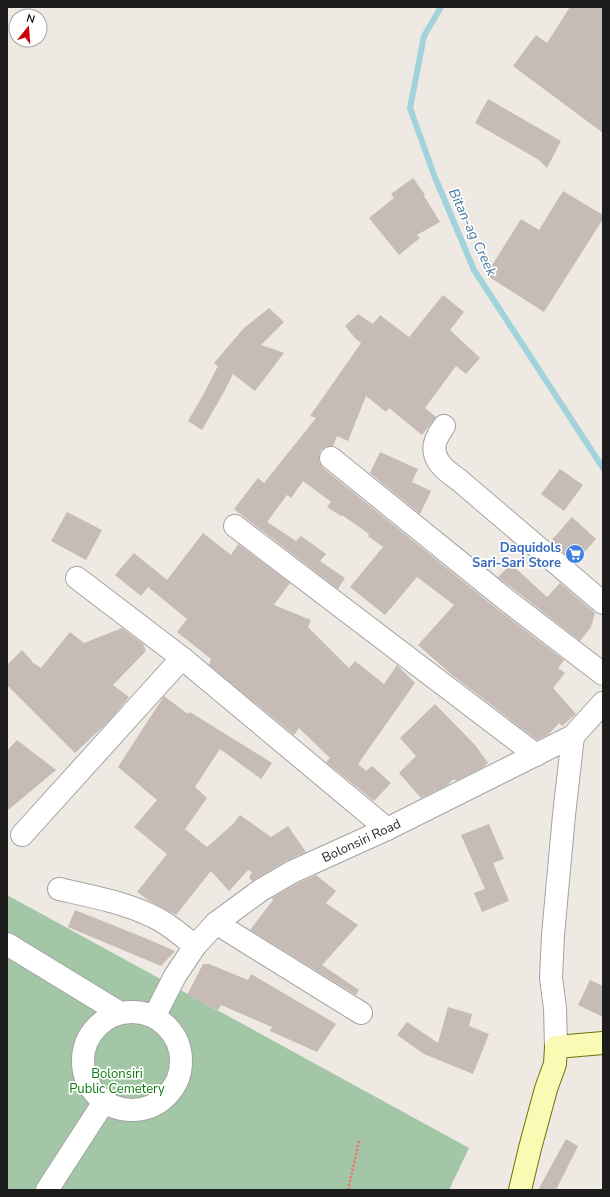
<svg xmlns="http://www.w3.org/2000/svg" width="610" height="1197" font-family="'Nunito Sans',sans-serif">
  <rect width="100%" height="100%" fill="#eee9e2"/>
  <!-- cemetery -->
  <path fill="#a3c7a6" d="M 7,895 L 469,1148 L 449,1190 L 7,1190 Z"/>
  <g fill="none" stroke-linecap="round" stroke-linejoin="round">
    <!-- stream -->
    <path stroke="#a2d2dc" stroke-width="6" d="M 441,7 L 424,36 L 410,108 L 434,175 L 474,270 L 603,468"/>
  </g>
  <!-- building -->
  <g fill="#c6bbb5">
    <path d="M 570,7 L 603,7 L 603,133 L 513,66 L 536,35 L 547,43 Z"/>
    <path d="M 488,99 L 561,141 L 547,168 L 539,160 L 475,123 Z"/>
    <path d="M 413,178 L 425,195 L 424,196 L 440,222 L 417,235 L 420,238 L 399,255 L 369,218 L 394,198 L 391,194 Z"/>
    <path d="M 563,191 L 603,215 L 603,219 L 544,312 L 486,275 L 521,219 L 539,230 Z"/>
    <path d="M 443,295 L 464,312 L 450,330 L 480,358 L 466,374 L 456,366 L 425,408 L 436,417 L 422,435 L 389,408 L 386,412 L 366,396 L 348,441 L 337,436 L 333,446 L 326,447 L 321,450 L 319,456 L 319,462 L 323,468 L 501,612 L 564,660 L 558,668 L 565,673 L 553,688 L 576,714 L 562,726 L 559,723 L 549,734 L 537,740 L 490,704 L 452,675 L 418,645 L 454,605 L 417,577 L 385,615 L 350,587 L 383,547 L 368,536 L 369,534 L 342,515 L 341,516 L 327,507 L 331,502 L 303,481 L 291,498 L 287,495 L 267,522 L 296,541 L 301,536 L 326,554 L 320,561 L 345,578 L 338,589 L 234,509 L 258,478 L 264,483 L 316,418 L 310,416 L 361,343 L 355,338 L 345,326 L 358,314 L 373,324 L 380,315 L 409,337 Z"/>
    <path d="M 269,308 L 284,322 L 261,345 L 284,353 L 255,391 L 233,374 L 224,392 L 202,430 L 188,421 L 203,395 L 218,366 L 214,363 L 244,328 Z"/>
    <path d="M 380,452 L 418,469 L 412,482 L 431,491 L 420,514 L 370,473 Z"/>
    <path d="M 560,469 L 583,485 L 564,511 L 541,494 Z"/>
    <path d="M 67,512 L 102,530 L 86,560 L 51,541 Z"/>
    <path d="M 572,517 L 596,539 L 575,563 L 550,542 Z"/>
    <path d="M 203,533 L 231,555 L 238,544 L 290,583 L 274,605 L 311,620 L 308,627 L 349,668 L 355,661 L 384,684 L 397,665 L 415,683 L 358,764 L 366,771 L 372,766 L 391,783 L 374,801 L 326,762 L 330,758 L 299,728 L 294,735 L 209,665 L 211,659 L 177,632 L 187,619 L 148,587 L 141,596 L 115,575 L 134,553 L 167,580 Z"/>
    <path d="M 511,564 L 547,597 L 560,583 L 595,613 L 591,627 L 580,641 L 498,577 Z"/>
    <path d="M 122,628 L 143,644 L 146,651 L 113,685 L 129,697 L 109,721 L 75,753 L 7,685 L 7,665 L 22,650 L 32,661 L 32,662 L 41,668 L 70,632 L 84,643 Z"/>
    <path d="M 164,696 L 188,714 L 190,712 L 272,763 L 261,779 L 220,749 L 195,787 L 207,798 L 185,829 L 207,847 L 233,824 L 240,815 L 271,837 L 288,826 L 306,852 L 286,861 L 252,881 L 249,878 L 252,872 L 248,870 L 229,891 L 211,871 L 176,915 L 163,908 L 148,900 L 137,892 L 167,854 L 134,827 L 157,800 L 118,767 Z"/>
    <path d="M 435,704 L 475,745 L 488,763 L 482,768 L 456,781 L 454,779 L 446,786 L 421,798 L 399,773 L 416,756 L 400,738 Z"/>
    <path d="M 17,740 L 56,770 L 7,811 L 7,751 Z"/>
    <path d="M 489,824 L 504,859 L 493,863 L 509,901 L 482,912 L 474,893 L 485,889 L 461,835 Z"/>
    <path d="M 316,875 L 336,891 L 326,903 L 358,925 L 322,965 L 359,990 L 356,995 L 250,930 L 273,900 L 272,898 L 298,883 Z"/>
    <path d="M 75,910 L 145,938 L 175,951 L 161,966 L 68,927 Z"/>
    <path d="M 203,964 L 209,964 L 248,980 L 251,974 L 336,1024 L 317,1052 L 270,1031 L 272,1027 L 221,1005 L 218,1010 L 187,995 Z"/>
    <path d="M 590,980 L 603,986 L 603,1017 L 578,1005 Z"/>
    <path d="M 448,1007 L 472,1014 L 469,1026 L 489,1034 L 473,1074 L 424,1054 L 397,1035 L 407,1022 L 438,1043 Z"/>
    <path d="M 566,1139 L 578,1146 L 556,1190 L 538,1190 Z"/>
  </g>
  <g fill="none" stroke-linecap="round" stroke-linejoin="round">
    <!-- minor casing -->
    <g stroke="#a3a3a3" stroke-width="24">
      <g id="minor">
        <path d="M 444,426 C 441,430 438,435 436,440 C 429,459 446,471 459,480 L 603,603"/>
        <path d="M 331,458 L 509,602 L 603,674"/>
        <path d="M 235,526 L 536,755"/>
        <path d="M 77,578 L 182,658 L 387,829"/>
        <path d="M 22,835 L 182,658"/>
        <path d="M 59,889 C 90,896 123,902 152,916 C 168,923 181,935 195,946"/>
        <path d="M 216,923 L 361,1013"/>
        <path d="M 7,944 L 120,1013"/>
        <circle cx="132" cy="1061" r="49"/>
        <path d="M 154,1017 L 175,976 L 195,946 L 216,923 L 261,890 L 292,872 L 387,829 L 573,736 L 603,703"/>
        <path d="M 556,1047 L 555,1008 L 551,978 L 553,935 L 564,815 L 573,736"/>
        <path d="M 47,1190 L 104,1102"/>
      </g>
    </g>
    <!-- secondary casing -->
    <g stroke="#6d7304" stroke-width="24">
      <path id="secondary" d="M 520,1190 L 530,1148 L 546,1089 L 555,1064 L 556,1047 L 603,1043"/>
    </g>
    <!-- path -->
    <path stroke="#fb6e66" stroke-width="2.5" stroke-dasharray="2 2" stroke-linecap="butt" d="M 348,1190 L 359,1141"/>
    <!-- minor -->
    <use href="#minor" stroke="#fff" stroke-width="22"/>
    <!-- secondary -->
    <use href="#secondary" stroke="#fafab4" stroke-width="22"/>
  </g>
  <!-- icons -->
  <defs>
    <g id="supermarket-disc" transform="scale(1)"><circle r="9.5" fill="#3f7fe0" stroke="#fff"/><path d="M-6-5.5h2.5l.6 2H6L4.5 2H-2.5L-4.4-4H-6ZM-1.5 3.2a1.3 1.3 0 1 0 .1 0ZM3 3.2a1.3 1.3 0 1 0 .1 0Z" fill="#fff"/></g>
  </defs>
  <g fill-rule="evenodd">
    <use href="#supermarket-disc" x="575" y="554"/>
  </g>
  <g text-anchor="middle" stroke-width="3.5" stroke-linejoin="round" paint-order="stroke">
    <!-- shop labels -->
    <g font-size="13" font-weight="bold" fill="#366cbe" stroke="#fff" text-anchor="end">
      <text x="561" y="552">Daquidols<tspan x="561" dy="15">Sari-Sari Store</tspan></text>
    </g>
    <!-- street labels -->
    <g font-size="13" fill="#1c1c1c" stroke="#fff">
      <text transform="translate(361 840) rotate(-25)" y="5">Bolonsiri Road</text>
    </g>
    <!-- park labels -->
    <g font-size="13" fill="#0a7b0e" stroke="#fff">
      <text x="117" y="1078">Bolonsiri<tspan x="117" dy="15">Public Cemetery</tspan></text>
    </g>
    <!-- water labels -->
    <g font-size="14" font-style="italic" fill="#467aa4" stroke="#fff">
      <text transform="translate(473 232) rotate(65)" y="5">Bitan-ag Creek</text>
    </g>
  </g>
  <!-- border -->
  <rect width="610" height="1197" fill="none" stroke="#1c1c1c" stroke-width="16"/>
  <!-- north arrow -->
  <g transform="translate(28 28) rotate(17)"><circle r="19" fill="#ffffff" stroke="#a4a4a4"/>
  <path d="M0-3L7 15L0 10L-7 15Z" fill="#c9000a"/>
  <text y="-6" font-size="11" font-weight="bold" text-anchor="middle" fill="#1c1c1c">N</text>
  </g>
</svg>
